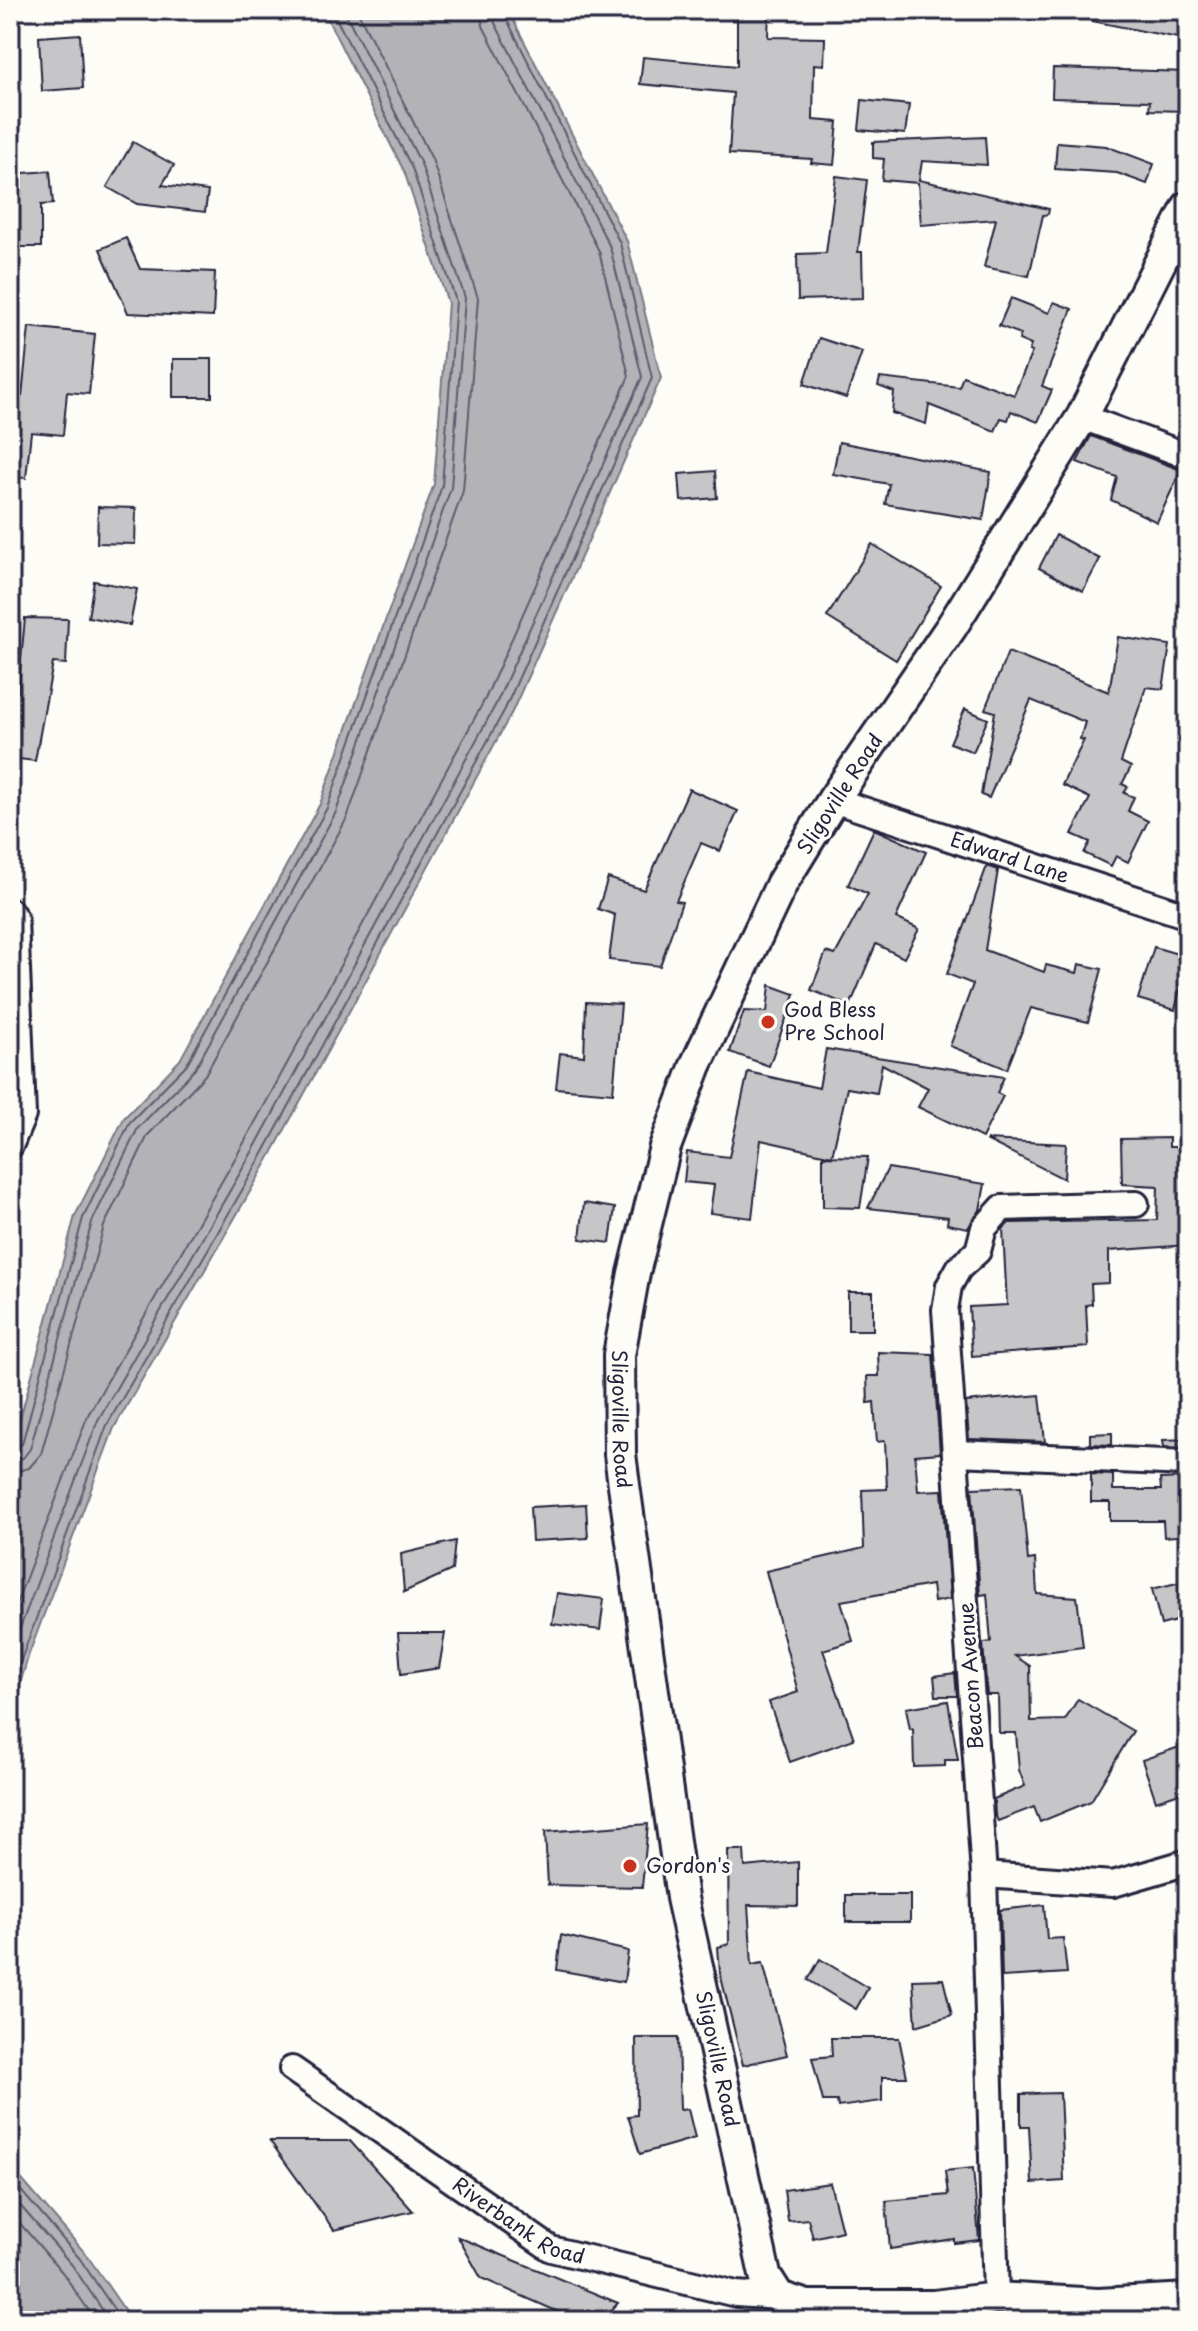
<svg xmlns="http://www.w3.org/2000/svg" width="1198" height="2331" font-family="'Playpen Sans',sans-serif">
  <rect width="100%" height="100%" fill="#fdfcf7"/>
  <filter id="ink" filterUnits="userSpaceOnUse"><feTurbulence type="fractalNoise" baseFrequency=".0125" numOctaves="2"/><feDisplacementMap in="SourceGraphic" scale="16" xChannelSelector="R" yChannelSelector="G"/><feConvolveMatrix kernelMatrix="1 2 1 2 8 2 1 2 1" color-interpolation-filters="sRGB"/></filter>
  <g filter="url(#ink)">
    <!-- water -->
    <g fill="#b2b2b7" stroke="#787885" stroke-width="2">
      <path d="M 323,10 L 508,10 L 627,241 L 661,378 L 512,712 L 271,1155 L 114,1428 L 29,1654 L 10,1717 L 10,1456 L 75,1216 L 124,1118 L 180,1060 L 320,804 L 434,484 L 448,303 L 404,171 Z"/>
      <path d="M 10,2166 L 86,2254 L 132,2321 L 14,2321 L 10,2317 Z"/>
    </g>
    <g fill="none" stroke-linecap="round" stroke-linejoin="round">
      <!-- shore -->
      <g stroke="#5c5c6d" stroke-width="2">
        <path d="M 10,1451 L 22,1444 L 83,1218 L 130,1122 L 187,1064 L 327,808 L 442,486 L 456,301 L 412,168 L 332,10"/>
        <path d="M 10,1461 L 23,1458 L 30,1449 L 92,1222 L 138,1128 L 195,1069 L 336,812 L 451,488 L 465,298 L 421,164 L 344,10"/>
        <path d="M 10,1473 L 29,1468 L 41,1454 L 104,1226 L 148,1135 L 205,1075 L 347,818 L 463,491 L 478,298 L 432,159 L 357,10"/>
        <path d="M 10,1620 L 88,1415 L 245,1141 L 485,699 L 629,376 L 599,251 L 483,26 L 480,10"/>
        <path d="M 10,1655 L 98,1420 L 255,1147 L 496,704 L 642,377 L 610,247 L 494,21 L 492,10"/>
        <path d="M 10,1690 L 107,1425 L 264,1152 L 505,709 L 652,378 L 620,243 L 502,10"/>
        <path d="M 10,2178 L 80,2259 L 122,2321"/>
        <path d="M 10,2194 L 72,2265 L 110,2321"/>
        <path d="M 10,2212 L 62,2272 L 96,2321"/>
      </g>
    </g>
    <!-- building -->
    <g fill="#c6c6c8" stroke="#22223b" stroke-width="2">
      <path d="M 737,10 L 769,10 L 768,37 L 825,38 L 824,65 L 814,64 L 813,120 L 838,122 L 834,165 L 811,163 L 812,159 L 729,154 L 733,93 L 640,84 L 643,57 L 737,66 Z"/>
      <path d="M 1093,10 L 1188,10 L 1188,40 L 1092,21 Z"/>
      <path d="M 80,34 L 83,88 L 42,91 L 39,37 Z"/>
      <path d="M 1053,68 L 1188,72 L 1186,111 L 1149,110 L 1150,101 L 1052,98 Z"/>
      <path d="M 862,100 L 909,105 L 905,134 L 859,130 Z"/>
      <path d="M 985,137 L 987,165 L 922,161 L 919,180 L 1049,209 L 1048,214 L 1043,215 L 1029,276 L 984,267 L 996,219 L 921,225 L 918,183 L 882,180 L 884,159 L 873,158 L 873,142 Z"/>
      <path d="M 133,142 L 174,165 L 162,185 L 208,191 L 205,212 L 137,204 L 107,187 Z"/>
      <path d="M 1057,142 L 1106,146 L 1154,164 L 1147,184 L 1117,173 L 1055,169 Z"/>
      <path d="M 50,171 L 53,204 L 41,205 L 41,247 L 17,247 L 17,206 L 11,207 L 10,174 Z"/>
      <path d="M 836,176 L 867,180 L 858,252 L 862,252 L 863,298 L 798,300 L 797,254 L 826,253 Z"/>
      <path d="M 126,238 L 140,269 L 215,272 L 213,317 L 128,313 L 100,249 Z"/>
      <path d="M 1011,298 L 1049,313 L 1054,302 L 1072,309 L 1042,386 L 1052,390 L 1038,422 L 1011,411 L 1008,420 L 1001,418 L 995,431 L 929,405 L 926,424 L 892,413 L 894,392 L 878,386 L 880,378 L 959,387 L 963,376 L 1014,395 L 1032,352 L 1029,351 L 1031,345 L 1019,340 L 1021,334 L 999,326 Z"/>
      <path d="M 29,327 L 95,334 L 89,394 L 67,392 L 63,435 L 31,432 L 26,478 L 10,477 L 10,394 L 22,396 Z"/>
      <path d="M 819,338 L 862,352 L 846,398 L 804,384 Z"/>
      <rect x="173" y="359" width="39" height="38"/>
      <path d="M 1091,436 L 1181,470 L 1157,522 L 1111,500 L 1117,477 L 1077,462 Z"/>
      <path d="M 839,442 L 991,472 L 983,520 L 885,504 L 889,484 L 833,474 Z"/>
      <path d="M 715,471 L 717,498 L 681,501 L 679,474 Z"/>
      <path d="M 98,507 L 136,508 L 135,544 L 97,543 Z"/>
      <path d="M 1056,535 L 1100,559 L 1083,591 L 1039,568 Z"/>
      <path d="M 872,544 L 941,586 L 896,660 L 827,617 Z"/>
      <path d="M 94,581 L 137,589 L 130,625 L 88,617 Z"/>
      <path d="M 25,618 L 68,619 L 66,664 L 53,663 L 35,761 L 10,758 L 10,691 L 18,692 Z"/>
      <path d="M 1118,637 L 1170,645 L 1163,689 L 1146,687 L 1121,762 L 1131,767 L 1122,784 L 1128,787 L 1124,793 L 1134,797 L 1128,811 L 1148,821 L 1128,862 L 1116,856 L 1111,866 L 1084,853 L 1090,842 L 1072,834 L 1090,798 L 1062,785 L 1084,740 L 1080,739 L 1085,722 L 1031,700 L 989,798 L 981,795 L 995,712 L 985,709 L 1008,652 L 1109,692 Z"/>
      <path d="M 965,709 L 988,719 L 973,752 L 950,743 Z"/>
      <path d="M 689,789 L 738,811 L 720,851 L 701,843 L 676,901 L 682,902 L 660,966 L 609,960 L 615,915 L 598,909 L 608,878 L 644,890 Z"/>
      <path d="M 874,829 L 926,852 L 896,918 L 919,929 L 904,958 L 876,944 L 850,1006 L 811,990 L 826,952 L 835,955 L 868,894 L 848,885 Z"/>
      <path d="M 987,866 L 998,870 L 985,950 L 1044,972 L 1046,965 L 1077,973 L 1079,964 L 1102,969 L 1088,1022 L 1031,1008 L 1007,1069 L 950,1046 L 973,984 L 947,974 Z"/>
      <path d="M 1154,947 L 1188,957 L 1175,1010 L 1138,999 Z"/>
      <path d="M 770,985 L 795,994 L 769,1066 L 730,1052 L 744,1011 L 767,1012 Z"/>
      <path d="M 586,1002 L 621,1004 L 613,1093 L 556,1088 L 560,1053 L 584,1056 Z"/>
      <path d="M 826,1049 L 1004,1077 L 997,1093 L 1003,1096 L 982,1138 L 918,1107 L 928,1088 L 882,1064 L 877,1093 L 847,1088 L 832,1156 L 761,1140 L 752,1218 L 710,1213 L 714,1185 L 684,1182 L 687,1152 L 729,1157 L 748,1072 L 819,1088 Z"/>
      <path d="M 1169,1138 L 1169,1147 L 1188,1147 L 1188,1245 L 1109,1251 L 1109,1283 L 1091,1284 L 1092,1304 L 1086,1305 L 1088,1347 L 972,1356 L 969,1307 L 1007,1305 L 1003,1229 L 1009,1223 L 1157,1220 L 1158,1186 L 1122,1184 L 1121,1139 Z"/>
      <path d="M 986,1140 L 1066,1144 L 1064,1179 Z"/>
      <path d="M 823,1156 L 868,1157 L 860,1208 L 823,1207 Z"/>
      <path d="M 888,1168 L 985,1184 L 980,1210 L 968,1228 L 947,1224 L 948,1217 L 868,1208 Z"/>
      <path d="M 584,1203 L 615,1208 L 610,1243 L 580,1239 Z"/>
      <rect x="848" y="1292" width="25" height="38"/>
      <path d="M 878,1352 L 933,1354 L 940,1453 L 915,1455 L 918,1491 L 942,1490 L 950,1599 L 934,1602 L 932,1585 L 841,1601 L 853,1641 L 823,1650 L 854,1739 L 790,1762 L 769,1702 L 798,1692 L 766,1571 L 864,1548 L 862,1490 L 887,1489 L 885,1441 L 877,1442 L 874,1402 L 868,1403 L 867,1376 L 879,1376 Z"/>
      <path d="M 1040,1395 L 1045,1442 L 969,1439 L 966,1402 Z"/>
      <path d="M 1112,1433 L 1112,1445 L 1090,1444 L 1090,1434 Z"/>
      <path d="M 1188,1439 L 1188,1448 L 1164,1447 L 1163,1440 Z"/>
      <path d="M 1091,1474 L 1113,1475 L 1113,1490 L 1161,1490 L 1160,1479 L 1188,1478 L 1188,1535 L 1164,1537 L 1163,1521 L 1110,1521 L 1110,1502 L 1091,1502 Z"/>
      <path d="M 1021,1486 L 1028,1560 L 1035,1559 L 1037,1594 L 1077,1597 L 1083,1647 L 1015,1656 L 1030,1666 L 1031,1721 L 1065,1720 L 1078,1699 L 1133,1731 L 1091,1801 L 1040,1822 L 1034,1807 L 998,1821 L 995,1815 L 994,1799 L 1025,1786 L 1019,1770 L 1016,1733 L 999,1733 L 998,1695 L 987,1695 L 983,1643 L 991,1642 L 987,1594 L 980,1595 L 972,1488 Z"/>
      <path d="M 586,1504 L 588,1538 L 532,1541 L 530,1507 Z"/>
      <path d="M 455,1541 L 452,1570 L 404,1592 L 401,1554 Z"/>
      <path d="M 1181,1582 L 1188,1618 L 1161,1625 L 1152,1589 Z"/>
      <path d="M 557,1593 L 604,1599 L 600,1630 L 552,1624 Z"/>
      <path d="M 398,1633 L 445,1633 L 439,1668 L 401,1674 Z"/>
      <path d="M 955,1673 L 957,1696 L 936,1696 L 934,1676 Z"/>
      <path d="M 948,1701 L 958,1760 L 945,1760 L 945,1766 L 914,1767 L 913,1729 L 910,1729 L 906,1708 Z"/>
      <path d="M 1188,1744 L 1188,1790 L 1156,1801 L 1142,1760 Z"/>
      <path d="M 648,1824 L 642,1887 L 548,1885 L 545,1832 Z"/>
      <path d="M 728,1850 L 744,1850 L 745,1867 L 798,1862 L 798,1906 L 748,1905 L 752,1965 L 763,1963 L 787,2055 L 743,2065 L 720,1973 L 718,1947 L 729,1944 Z"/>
      <rect x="846" y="1895" width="64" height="27"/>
      <path d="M 1044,1905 L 1047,1939 L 1063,1938 L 1067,1973 L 1002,1977 L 1000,1910 Z"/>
      <path d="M 561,1935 L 628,1951 L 624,1982 L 557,1970 Z"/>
      <path d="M 820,1959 L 868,1988 L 856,2009 L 808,1980 Z"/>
      <path d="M 943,1979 L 952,2015 L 916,2026 L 913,1980 Z"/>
      <path d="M 636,2038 L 678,2038 L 680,2110 L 688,2109 L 695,2138 L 640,2154 L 628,2116 L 637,2115 Z"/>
      <path d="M 831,2038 L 899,2038 L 907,2077 L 882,2077 L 882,2101 L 838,2107 L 837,2101 L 823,2101 L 812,2058 L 832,2056 Z"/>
      <path d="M 1060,2093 L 1064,2181 L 1032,2183 L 1029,2126 L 1021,2126 L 1021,2094 Z"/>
      <path d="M 270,2141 L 350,2141 L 413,2211 L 334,2230 Z"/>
      <path d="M 973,2168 L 979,2240 L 954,2243 L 954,2239 L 890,2249 L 886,2201 L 948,2195 L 945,2171 Z"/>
      <path d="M 830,2183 L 842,2231 L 813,2238 L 808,2219 L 788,2221 L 784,2190 Z"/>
      <path d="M 458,2237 L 618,2303 L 602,2321 L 579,2321 L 481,2278 Z"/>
    </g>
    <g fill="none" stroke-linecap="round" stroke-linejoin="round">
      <!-- minor casing -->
      <g stroke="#22223b" stroke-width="30">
        <g id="minor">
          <path d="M 1082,417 L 1188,456"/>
          <path id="s1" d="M 833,800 L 1188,916"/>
          <path d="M 10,911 L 15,919 L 23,1115 L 10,1146"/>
          <path d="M 956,1453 L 1188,1463"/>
          <path d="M 984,1875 L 1113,1884 L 1188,1862"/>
          <path id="s2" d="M 292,2069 L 551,2249 L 736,2294 L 779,2297"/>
          <path d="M 996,2298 L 984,1875 L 945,1310 L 949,1286 L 959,1268 L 978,1251 L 984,1228 L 1002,1208 L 1136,1204"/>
        </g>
      </g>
      <!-- tertiary casing -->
      <g stroke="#22223b" stroke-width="36">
        <g id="tertiary">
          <path id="s3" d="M 1188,207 L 1082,417 L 952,626 L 833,800 L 782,883 L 696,1065 L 665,1147 L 634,1273 L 619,1355 L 620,1454 L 624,1485 L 682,1898 L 765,2275 L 779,2297 L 807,2306 L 934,2306 L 996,2298 L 1098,2304 L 1188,2299"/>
        </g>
      </g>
      <!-- minor -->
      <use href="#minor" stroke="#fdfcf7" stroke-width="24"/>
      <!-- tertiary -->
      <use href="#tertiary" stroke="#fdfcf7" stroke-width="30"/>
    </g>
  </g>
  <!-- markers -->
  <g fill="#c8321e" stroke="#fdfcf7" stroke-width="3">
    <circle cx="768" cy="1022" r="8"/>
    <circle cx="630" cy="1866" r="8"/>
  </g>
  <g text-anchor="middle" stroke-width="6" stroke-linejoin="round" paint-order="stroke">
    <!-- street labels -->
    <g font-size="20" fill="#22223b" stroke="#fdfcf7">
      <text transform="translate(840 794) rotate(-57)" y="7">Sligoville Road</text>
      <text dy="7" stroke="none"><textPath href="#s1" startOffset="186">Edward Lane</textPath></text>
      <text dy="7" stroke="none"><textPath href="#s3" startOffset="1356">Sligoville Road</textPath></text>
      <text transform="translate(971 1676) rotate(-94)" y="7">Beacon Avenue</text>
      <text dy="7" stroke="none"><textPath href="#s3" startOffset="2004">Sligoville Road</textPath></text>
      <text dy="7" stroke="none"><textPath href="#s2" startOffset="274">Riverbank Road</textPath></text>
    </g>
    <!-- poi labels -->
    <g font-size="20" fill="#22223b" stroke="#fdfcf7" text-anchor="start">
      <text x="784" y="1017">God Bless<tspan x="784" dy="23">Pre School</tspan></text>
      <text x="646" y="1873">Gordon's</text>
    </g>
  </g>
  <!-- margin -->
  <rect width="1198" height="2331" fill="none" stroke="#fdfcf7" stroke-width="40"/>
  <rect x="20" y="20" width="1158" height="2291" fill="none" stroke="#22223b" stroke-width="3" filter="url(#ink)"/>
</svg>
